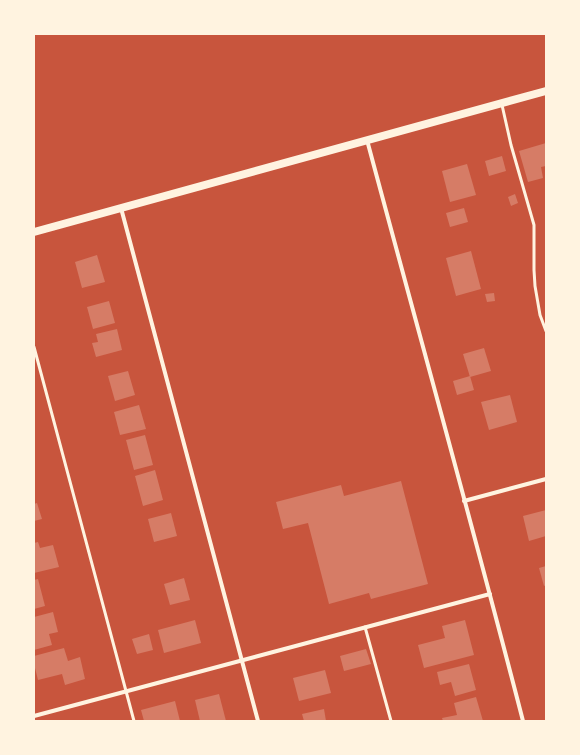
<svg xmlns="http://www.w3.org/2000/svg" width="580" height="755" font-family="'Noto Sans',sans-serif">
  <rect width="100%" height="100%" fill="#c8553d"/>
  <!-- building -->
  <g fill="#d67c66">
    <path d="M 546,143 L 546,166 L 541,167 L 543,178 L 528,182 L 519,151 Z"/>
    <path d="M 502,156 L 506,171 L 489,176 L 485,161 Z"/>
    <path d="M 467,164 L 476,195 L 450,202 L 442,171 Z"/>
    <path d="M 515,194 L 518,203 L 511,206 L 508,197 Z"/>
    <path d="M 464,208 L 468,222 L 450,227 L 446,213 Z"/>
    <path d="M 471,251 L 481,289 L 456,296 L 446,258 Z"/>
    <path d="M 97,255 L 105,282 L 82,288 L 75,262 Z"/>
    <path d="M 494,293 L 495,301 L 487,302 L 485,294 Z"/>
    <path d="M 109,301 L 115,323 L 93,329 L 87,307 Z"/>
    <path d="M 117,329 L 122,350 L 96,357 L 92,343 L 98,342 L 96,334 Z"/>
    <path d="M 484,348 L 491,371 L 470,377 L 463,354 Z"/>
    <path d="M 128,371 L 135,395 L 115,401 L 108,376 Z"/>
    <path d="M 470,376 L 474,390 L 457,395 L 453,381 Z"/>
    <path d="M 510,395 L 517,422 L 489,430 L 481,402 Z"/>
    <path d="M 139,405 L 146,429 L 120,435 L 114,412 Z"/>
    <path d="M 145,435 L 153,465 L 134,470 L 126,440 Z"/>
    <path d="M 155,470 L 163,500 L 143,506 L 135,476 Z"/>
    <path d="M 401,481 L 428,584 L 371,599 L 369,593 L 329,604 L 308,523 L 283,529 L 276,502 L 341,485 L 344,496 Z"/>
    <path d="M 37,503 L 42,519 L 34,521 L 34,504 Z"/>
    <path d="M 546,510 L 546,536 L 529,541 L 523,516 Z"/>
    <path d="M 171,513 L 177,536 L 154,542 L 148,519 Z"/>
    <path d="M 38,542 L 40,548 L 53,545 L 59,567 L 34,573 L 34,543 Z"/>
    <path d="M 546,566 L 546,585 L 544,586 L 539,568 Z"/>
    <path d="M 184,578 L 190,600 L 170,605 L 164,584 Z"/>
    <path d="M 38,579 L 45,606 L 34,609 L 34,580 Z"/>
    <path d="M 53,612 L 58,632 L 49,634 L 52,645 L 34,650 L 34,617 Z"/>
    <path d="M 195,620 L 201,643 L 164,653 L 158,630 Z"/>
    <path d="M 465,620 L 474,655 L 424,668 L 418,645 L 445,638 L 442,626 Z"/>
    <path d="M 149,634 L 153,650 L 137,654 L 132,639 Z"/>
    <path d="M 64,648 L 68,661 L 80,657 L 85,679 L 65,685 L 62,674 L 38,680 L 34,664 L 34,656 Z"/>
    <path d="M 366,649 L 371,664 L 344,671 L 340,656 Z"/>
    <path d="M 469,664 L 476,690 L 455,696 L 451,682 L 440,685 L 437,672 Z"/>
    <path d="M 325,670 L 331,693 L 299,701 L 293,678 Z"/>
    <path d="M 219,694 L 226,721 L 200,721 L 195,700 Z"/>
    <path d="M 476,697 L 483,721 L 443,721 L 442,718 L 457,715 L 454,703 Z"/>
    <path d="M 175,701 L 180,721 L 144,721 L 141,710 Z"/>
    <path d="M 324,709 L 326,721 L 304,721 L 302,714 Z"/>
  </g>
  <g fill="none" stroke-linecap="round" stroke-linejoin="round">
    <!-- service -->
    <g stroke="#fff3e0" stroke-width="3">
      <path d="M 502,105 L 511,145 L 534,225 L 534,270 L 535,286 L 540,315 L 546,331"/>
      <path d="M 34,347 L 134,721"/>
      <path d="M 365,627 L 391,721"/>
    </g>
    <!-- minor -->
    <g stroke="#fff3e0" stroke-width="4">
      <path d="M 367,140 C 419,334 473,527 523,721"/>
      <path d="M 121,208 L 258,721"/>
      <path d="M 464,501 L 546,479"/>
      <path d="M 34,716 L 490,594"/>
    </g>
    <!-- secondary -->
    <path stroke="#fff3e0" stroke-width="8" d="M 34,232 L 546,91"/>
  </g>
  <!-- border -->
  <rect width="580" height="755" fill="none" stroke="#fff3e0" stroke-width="70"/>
</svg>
